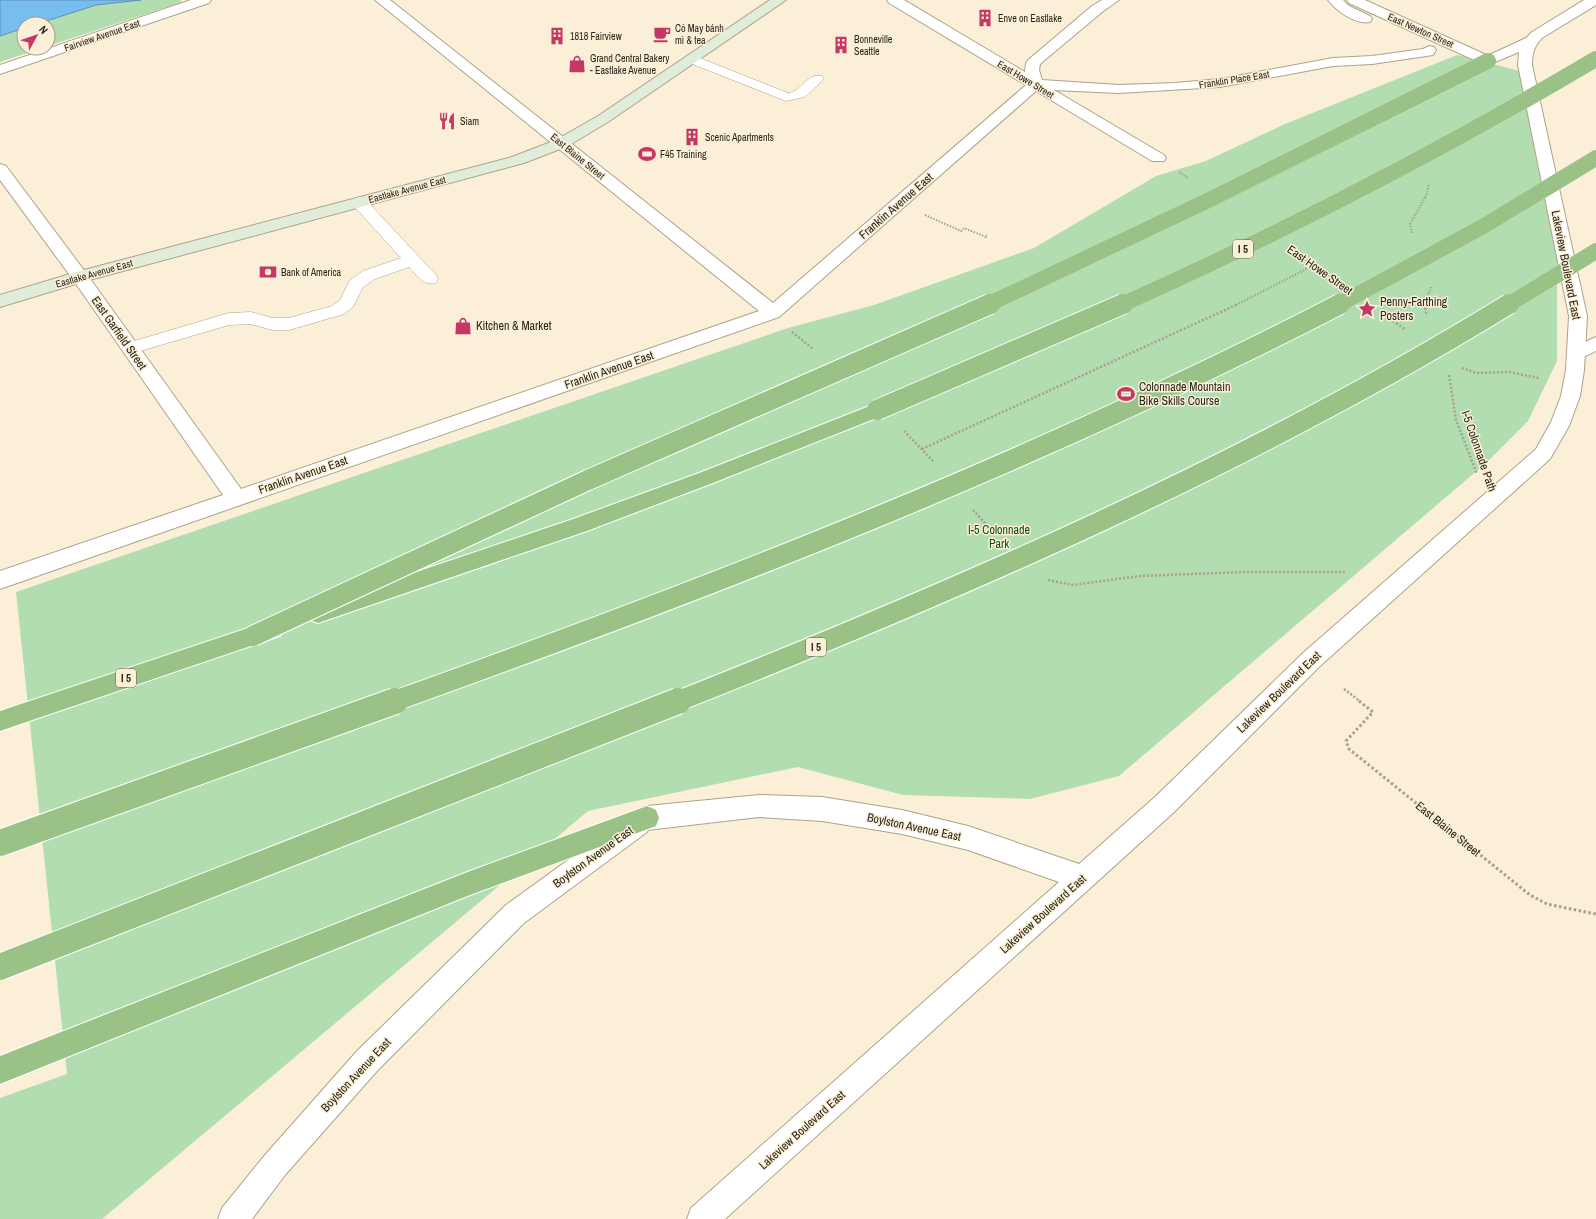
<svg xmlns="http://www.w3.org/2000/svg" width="1596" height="1219" font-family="'Archivo Narrow',sans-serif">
  <rect width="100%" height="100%" fill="#fbf0d7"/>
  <!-- green -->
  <g fill="#b1ddb1">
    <path d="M 141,0 L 180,0 L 182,2 L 48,46 L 48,24 L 37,24 L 96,5 Z"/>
    <path d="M 24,28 L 24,48 L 42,48 L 0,62 L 0,36 Z"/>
    <path d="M 1457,55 L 1520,71 L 1557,243 L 1557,361 L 1528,421 L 1486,463 L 1119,776 L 1030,799 L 903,795 L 798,767 L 588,811 L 102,1219 L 0,1219 L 0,1098 L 67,1074 L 16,592 L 788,328 L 874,305 L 1034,248 L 1156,176 L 1206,161 L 1285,124 Z"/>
  </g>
  <!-- water -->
  <path fill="#76bdf0" stroke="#5f8fb0" d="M 0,0 L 141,0 L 96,5 L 37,24 L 24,24 L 24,28 L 0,36 Z"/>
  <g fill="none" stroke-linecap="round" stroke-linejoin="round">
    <!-- service casing -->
    <g stroke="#ada28b" stroke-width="1">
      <g id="service">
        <path d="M 692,55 L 788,93 C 802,92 807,72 822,76 L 824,79 L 805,97 L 786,101 L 687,62 L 685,59 L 687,56 Z"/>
        <path d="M 359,197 L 365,199 L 436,275 L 438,279 L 436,283 C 423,286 417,275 409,267 L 375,279 L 363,287 L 353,307 L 344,314 L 289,330 L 272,330 L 251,324 L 229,325 L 130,354 L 124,352 L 121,348 L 124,344 L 229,313 L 251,312 L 272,318 L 289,318 L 332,306 L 340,300 L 350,280 L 363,271 L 401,258 L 353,205 L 351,202 L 353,199 Z"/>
      </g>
    </g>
    <!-- minor casing -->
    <g stroke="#ada28b" stroke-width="2">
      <g id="minor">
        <path d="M 191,0 L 211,0 L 209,3 L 0,74 L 0,65 Z"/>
        <path d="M 375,0 L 390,0 L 773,303 L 1026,85 L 889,3 L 887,0 L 904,0 L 1025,72 L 1026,63 L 1028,60 L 1092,6 L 1102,0 L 1119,0 L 1102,12 L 1040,64 L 1039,70 L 1042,80 L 1119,85 L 1175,83 L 1220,79 L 1333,58 L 1372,56 L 1423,49 L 1429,46 L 1434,47 L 1436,50 L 1433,55 L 1372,64 L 1333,66 L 1220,87 L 1119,93 L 1054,90 L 1164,155 L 1166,158 L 1164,161 L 1152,161 L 1036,91 L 779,317 L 0,589 L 0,571 L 223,495 L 74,281 L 0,180 L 0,164 L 6,166 L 86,273 L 241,489 L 759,311 Z"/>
        <path d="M 1328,0 L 1343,0 L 1349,6 L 1370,16 L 1372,19 L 1370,22 C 1356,25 1336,11 1328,0 Z"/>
        <path d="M 1347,0 L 1365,0 L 1493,58 L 1495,61 L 1493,64 L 1483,64 L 1349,3 Z"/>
        <path d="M 1596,337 L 1596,351 L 1577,360 L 1570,359 L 1568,354 L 1570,349 Z"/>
        <path d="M 638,812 L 647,816 L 650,824 L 647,832 L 524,923 L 377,1071 L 285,1175 L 252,1219 L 218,1219 L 222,1208 L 265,1155 L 357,1051 L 506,905 L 629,816 Z"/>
      </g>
    </g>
    <!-- tertiary casing -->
    <g stroke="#ada28b" stroke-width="2">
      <path id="tertiary" d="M 1584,0 L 1596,0 L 1596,5 L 1542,38 C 1534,46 1532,54 1532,65 L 1587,316 L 1584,370 L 1580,396 L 1569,426 L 1550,459 L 1319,667 L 1173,813 L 725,1219 L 687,1219 L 691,1208 L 1059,882 L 968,850 L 902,834 L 822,821 L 759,817 L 647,830 L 638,826 L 635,818 L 638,810 L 647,806 L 759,795 L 822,797 L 902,810 L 968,826 L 1079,864 L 1155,797 L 1303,653 L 1536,449 L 1551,422 L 1561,396 L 1566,370 L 1569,316 L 1518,65 L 1519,52 L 1488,65 L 1483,64 L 1481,61 L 1483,58 L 1526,38 L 1532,32 Z"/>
    </g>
    <!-- secondary casing -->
    <g stroke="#ada28b" stroke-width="2">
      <path id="secondary" d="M 770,0 L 786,0 L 608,122 L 568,146 L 524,163 L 86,281 L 0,307 L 0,295 L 80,271 L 512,157 L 556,140 L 598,116 Z"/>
    </g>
    <!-- motorway casing -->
    <g stroke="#fff" stroke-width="2">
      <g id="motorway">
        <path d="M 877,403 L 884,405 L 887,410 L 884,415 L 713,483 L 587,531 L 318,623 L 310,620 L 307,614 L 310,608 L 573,519 L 699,473 Z"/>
        <path d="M 272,620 L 280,622 L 283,629 L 280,636 L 0,731 L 0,711 Z"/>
        <path d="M 647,806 L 656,810 L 659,818 L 656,826 L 470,895 L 0,1084 L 0,1056 L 470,871 Z"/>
      </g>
    </g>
    <!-- path-far2 -->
    <g stroke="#a89f8c" stroke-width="2" stroke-dasharray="1.5 1.5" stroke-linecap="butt">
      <path d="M 1179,172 L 1188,178"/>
      <path d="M 925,215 L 961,231 L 964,228 L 986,237 L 987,235"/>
      <path d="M 1412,233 L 1410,224 L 1426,196 L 1429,185"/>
      <path d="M 1296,253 L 1329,276"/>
      <path d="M 1236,305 L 1314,265"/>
      <path d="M 1424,305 L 1431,287"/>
    </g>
    <!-- path-far1 -->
    <g stroke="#a89f8c" stroke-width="2.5" stroke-dasharray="2 2" stroke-linecap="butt">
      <path d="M 1424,304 L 1427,316"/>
      <path d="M 1383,314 L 1406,330"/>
      <path d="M 792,332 L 813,349"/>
      <path d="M 1462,368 L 1476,373 L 1509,372 L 1539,378"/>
      <path d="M 1449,375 L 1456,420 L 1477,474"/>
      <path d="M 904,431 L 933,461"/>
      <path d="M 922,449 L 1238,304"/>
      <path d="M 973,510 L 996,535"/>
      <path d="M 1048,580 L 1073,585 L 1140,576 L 1245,572 L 1345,572"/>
      <path d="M 1344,689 L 1361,702"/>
    </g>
    <!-- path -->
    <path stroke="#a89f8c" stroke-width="3" stroke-dasharray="2.5 2.5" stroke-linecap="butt" d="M 1359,701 L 1373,712 L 1346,741 L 1349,749 L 1530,895 L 1547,904 L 1596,914"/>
    <!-- service -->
    <use href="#service" fill="#fff" fill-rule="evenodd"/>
    <!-- minor -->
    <use href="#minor" fill="#fff" fill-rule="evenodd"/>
    <!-- tertiary -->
    <use href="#tertiary" fill="#fff" fill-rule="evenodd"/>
    <!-- secondary -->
    <use href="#secondary" fill="#e1eddb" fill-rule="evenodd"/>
    <!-- motorway -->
    <use href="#motorway" fill="#9ac287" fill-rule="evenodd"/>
    <!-- motorway-bridge-far2 casing -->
    <g stroke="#fff" stroke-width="16" stroke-linecap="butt">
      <g id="motorway-bridge-far2">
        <path d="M 987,305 L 1209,200 L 1488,61"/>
        <path d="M 1121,305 C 1284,232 1442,150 1596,59"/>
        <path d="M 1338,305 L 1482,227 L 1596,158"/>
        <path d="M 1508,305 L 1596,251"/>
      </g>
    </g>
    <!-- motorway-bridge-far1 casing -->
    <g stroke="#fff" stroke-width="22" stroke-linecap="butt">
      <g id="motorway-bridge-far1">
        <path d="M 877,410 L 1123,304"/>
        <path d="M 253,636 L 588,480 L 990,304"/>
        <path d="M 392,702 C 715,586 1035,462 1340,304"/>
        <path d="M 676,702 C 961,589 1247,465 1509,304"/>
      </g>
    </g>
    <!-- motorway-bridge casing -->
    <g stroke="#fff" stroke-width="28" stroke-linecap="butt">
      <g id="motorway-bridge">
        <path d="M 0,843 L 395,701"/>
        <path d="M 0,967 L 678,701"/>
      </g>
    </g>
    <!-- motorway-bridge-far2 -->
    <use href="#motorway-bridge-far2" stroke="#9ac287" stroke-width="16"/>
    <!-- motorway-bridge-far1 -->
    <use href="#motorway-bridge-far1" stroke="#9ac287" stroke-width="20"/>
    <!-- motorway-bridge -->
    <use href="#motorway-bridge" stroke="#9ac287" stroke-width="26"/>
  </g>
  <!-- icons -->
  <defs>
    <g id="building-bare" transform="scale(1.38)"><path d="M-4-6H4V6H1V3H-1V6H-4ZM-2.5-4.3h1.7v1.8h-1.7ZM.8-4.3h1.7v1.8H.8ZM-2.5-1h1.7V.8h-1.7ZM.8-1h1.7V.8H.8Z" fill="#c53765" stroke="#fbf0d7" stroke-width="2.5" paint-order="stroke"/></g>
    <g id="cafe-bare" transform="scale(1.38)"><path d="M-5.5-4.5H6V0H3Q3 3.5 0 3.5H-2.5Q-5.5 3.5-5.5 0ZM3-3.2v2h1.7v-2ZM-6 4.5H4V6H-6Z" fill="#c53765" stroke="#fbf0d7" stroke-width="2.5" paint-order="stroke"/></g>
    <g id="shop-bare" transform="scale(1.38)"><path d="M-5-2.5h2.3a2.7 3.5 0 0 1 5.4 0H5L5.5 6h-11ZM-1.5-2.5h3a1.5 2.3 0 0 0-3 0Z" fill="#c53765" stroke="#fbf0d7" stroke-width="2.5" paint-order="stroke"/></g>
    <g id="restaurant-bare" transform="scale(1.38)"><path d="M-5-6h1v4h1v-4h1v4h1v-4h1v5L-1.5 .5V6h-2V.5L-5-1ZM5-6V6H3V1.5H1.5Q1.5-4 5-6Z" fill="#c53765" stroke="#fbf0d7" stroke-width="2.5" paint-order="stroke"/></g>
    <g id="stadium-bare" transform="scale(1.38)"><path d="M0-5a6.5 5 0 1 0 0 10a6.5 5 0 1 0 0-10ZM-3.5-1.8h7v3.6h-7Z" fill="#c53765" stroke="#fbf0d7" stroke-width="2.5" paint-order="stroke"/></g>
    <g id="bank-bare" transform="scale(1.38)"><path d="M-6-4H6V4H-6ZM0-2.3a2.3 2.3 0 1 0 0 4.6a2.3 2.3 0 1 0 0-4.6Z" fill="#c53765" stroke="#fbf0d7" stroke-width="2.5" paint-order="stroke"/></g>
    <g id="sight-bare" transform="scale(1.38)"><path d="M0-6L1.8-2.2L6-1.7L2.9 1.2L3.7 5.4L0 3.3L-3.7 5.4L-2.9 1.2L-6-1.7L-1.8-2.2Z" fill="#c53765" stroke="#fbf0d7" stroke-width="2.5" paint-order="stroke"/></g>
  </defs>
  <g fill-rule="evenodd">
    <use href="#building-bare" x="985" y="18"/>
    <use href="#cafe-bare" x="662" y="34"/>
    <use href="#building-bare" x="557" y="36"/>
    <use href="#building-bare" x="841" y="45"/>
    <use href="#shop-bare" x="577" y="64"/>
    <use href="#restaurant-bare" x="447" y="121"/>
    <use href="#building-bare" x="692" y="137"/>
    <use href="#stadium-bare" x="647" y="154"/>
    <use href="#bank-bare" x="268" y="272"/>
    <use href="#sight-bare" x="1367" y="309"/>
    <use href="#shop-bare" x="463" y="326"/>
    <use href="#stadium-bare" x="1126" y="394"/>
  </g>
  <g text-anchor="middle" stroke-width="3" stroke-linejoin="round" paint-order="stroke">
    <!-- far-poi labels -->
    <g font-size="10" fill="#29251b" stroke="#fbf0d7" text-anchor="start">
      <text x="998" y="22">Enve on Eastlake</text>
      <text x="675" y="32">Cỏ May bánh<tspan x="675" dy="12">mì &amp; tea</tspan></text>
      <text x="570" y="40">1818 Fairview</text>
      <text x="854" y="43">Bonneville<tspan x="854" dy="12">Seattle</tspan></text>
      <text x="590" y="62">Grand Central Bakery<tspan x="590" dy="12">- Eastlake Avenue</tspan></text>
      <text x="460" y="125">Siam</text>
      <text x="705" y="141">Scenic Apartments</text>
      <text x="660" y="158">F45 Training</text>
      <text x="281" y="276">Bank of America</text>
    </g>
    <!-- far-street labels -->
    <g font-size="10" fill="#29251b" stroke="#fbf0d7">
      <text transform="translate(1421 30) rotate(24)" y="4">East Newton Street</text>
      <text transform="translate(102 35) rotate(-19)" y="4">Fairview Avenue East</text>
      <text transform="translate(1026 79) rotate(31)" y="4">East Howe Street</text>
      <text transform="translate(1234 79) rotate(-9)" y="4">Franklin Place East</text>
      <text transform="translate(578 156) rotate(39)" y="4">East Blaine Street</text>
      <text transform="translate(407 189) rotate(-15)" y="4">Eastlake Avenue East</text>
      <text transform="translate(94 273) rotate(-16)" y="4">Eastlake Avenue East</text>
    </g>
    <!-- shield labels -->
    <g fill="#fbf0d7" stroke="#686253" stroke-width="1">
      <rect x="1233" y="240" width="20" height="18" rx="3"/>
      <rect x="806" y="638" width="20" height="18" rx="3"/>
      <rect x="116" y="669" width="20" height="18" rx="3"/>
    </g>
    <g font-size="11" font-weight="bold" fill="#29251b">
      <text x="1243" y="253">I 5</text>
      <text x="816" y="651">I 5</text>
      <text x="126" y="682">I 5</text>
    </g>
    <!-- street labels -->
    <g font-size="12" fill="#29251b" stroke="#fbf0d7">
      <text transform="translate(896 206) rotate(-41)" y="4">Franklin Avenue East</text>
      <text transform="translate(1566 265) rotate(79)" y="4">Lakeview Boulevard East</text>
      <text transform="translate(1320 270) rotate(35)" y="4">East Howe Street</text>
      <text transform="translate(119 333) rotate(55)" y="4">East Garfield Street</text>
      <text transform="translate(609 370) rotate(-19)" y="4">Franklin Avenue East</text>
      <text transform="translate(1479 451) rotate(71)" y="4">I-5 Colonnade Path</text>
      <text transform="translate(303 475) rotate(-19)" y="4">Franklin Avenue East</text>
      <text transform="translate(1279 692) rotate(-44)" y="4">Lakeview Boulevard East</text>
      <text transform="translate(914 827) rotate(12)" y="4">Boylston Avenue East</text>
      <text transform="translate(1448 829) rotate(39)" y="4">East Blaine Street</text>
      <text transform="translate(593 857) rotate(-36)" y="4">Boylston Avenue East</text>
      <text transform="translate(1043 914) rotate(-42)" y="4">Lakeview Boulevard East</text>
      <text transform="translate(356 1075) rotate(-47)" y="4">Boylston Avenue East</text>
      <text transform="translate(802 1130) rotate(-42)" y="4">Lakeview Boulevard East</text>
    </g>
    <!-- poi labels -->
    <g font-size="12" fill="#29251b" stroke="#fbf0d7" text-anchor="start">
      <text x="1380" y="306">Penny-Farthing<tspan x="1380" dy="14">Posters</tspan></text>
      <text x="476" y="330">Kitchen &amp; Market</text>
      <text x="1139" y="391">Colonnade Mountain<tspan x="1139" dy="14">Bike Skills Course</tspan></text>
    </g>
    <!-- park labels -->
    <g font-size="12" fill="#0a4b14" stroke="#fbf0d7">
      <text x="999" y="534">I-5 Colonnade<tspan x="999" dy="14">Park</tspan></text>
    </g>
  </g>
  <!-- north arrow -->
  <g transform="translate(36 36) rotate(50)"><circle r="19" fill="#fbf0d7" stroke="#a79f8c"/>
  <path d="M0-3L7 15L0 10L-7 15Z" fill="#c53765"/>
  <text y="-6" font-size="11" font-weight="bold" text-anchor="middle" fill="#29251b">N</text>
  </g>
</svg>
